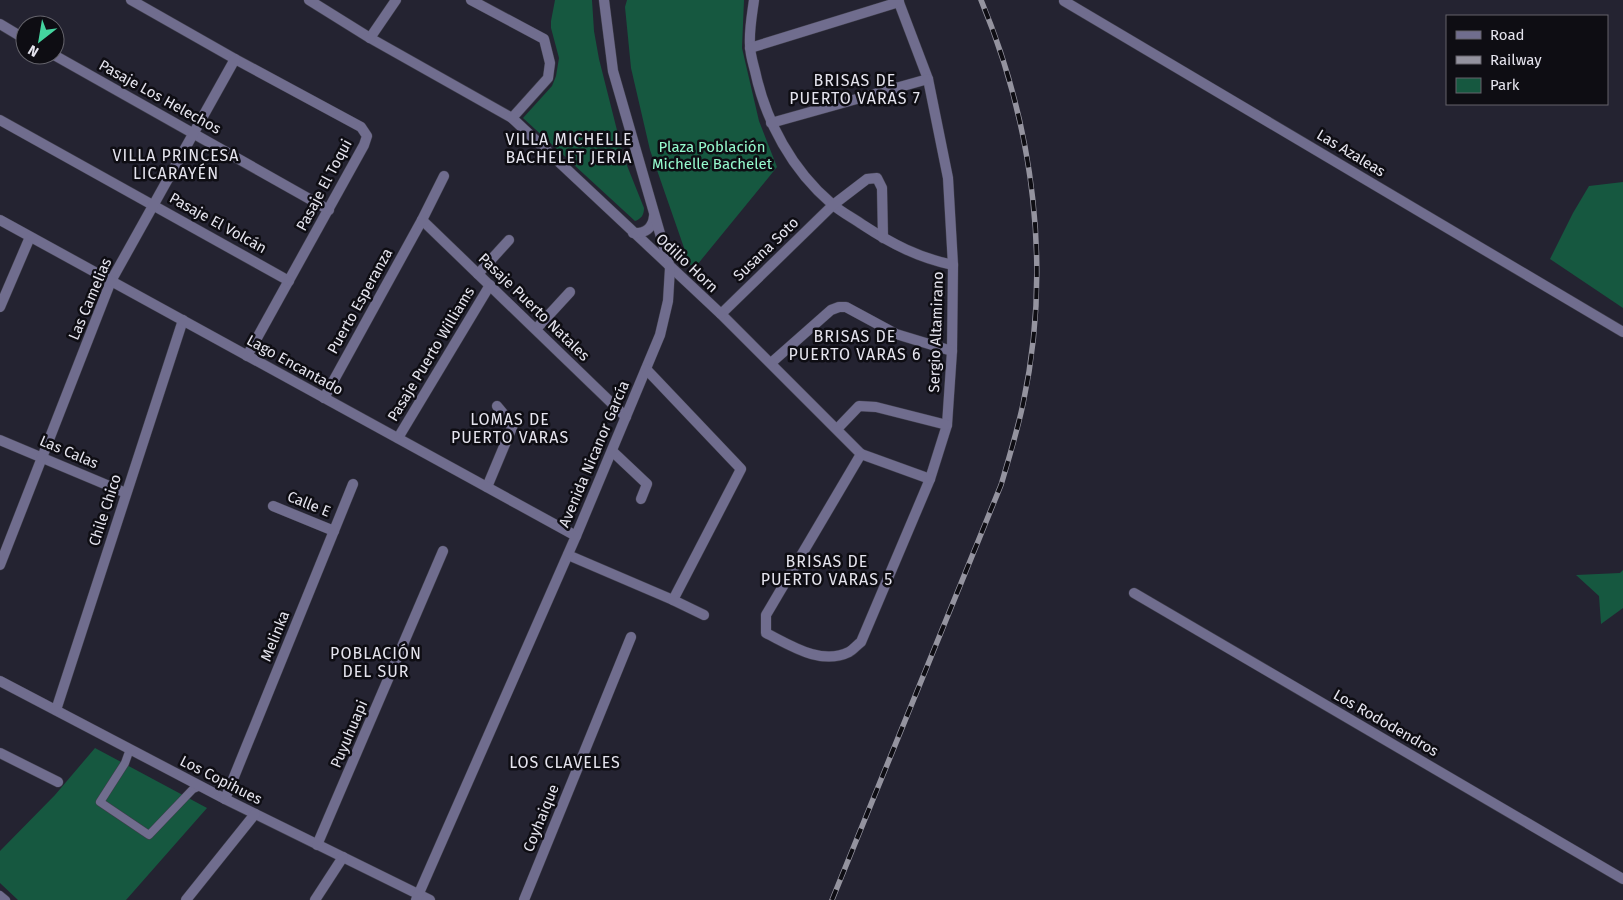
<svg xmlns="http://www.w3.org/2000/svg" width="1623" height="900" font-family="'Fira Sans',sans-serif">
  <rect width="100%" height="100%" fill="#242331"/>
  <!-- green -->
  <g fill="#165840">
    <path d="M 555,0 L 592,0 L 594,31 L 599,59 L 624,158 L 644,208 C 644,215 641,219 635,221 L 523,118 L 552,86 L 556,76 L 559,58 L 551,28 L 551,21 Z"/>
    <path d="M 627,0 L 744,0 L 742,48 L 759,121 L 777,167 L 697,265 L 690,265 L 650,150 L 631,68 L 625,7 Z"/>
    <path d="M 1623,182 L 1623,308 L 1550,259 L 1573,213 L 1589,186 Z"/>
    <path d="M 1623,570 L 1623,608 L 1601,624 L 1599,596 L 1576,575 L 1620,573 Z"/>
    <path d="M 95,748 L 207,808 L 126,900 L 18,900 L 0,883 L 0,851 L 55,795 Z"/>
  </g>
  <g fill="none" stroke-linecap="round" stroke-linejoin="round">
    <!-- service casing -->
    <g stroke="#3f3e4b" stroke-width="9">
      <g id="service">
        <path d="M 130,749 L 125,763 L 100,802 L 149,835 L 193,789 L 200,786"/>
        <path d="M 0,895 L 6,900"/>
      </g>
    </g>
    <!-- minor casing -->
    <g stroke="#3f3e4b" stroke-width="11">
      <g id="minor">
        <path d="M 131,0 L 235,59 L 361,127 L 367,136 L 364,145 L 247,356"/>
        <path d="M 309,0 L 370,38 L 512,118 L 721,314 L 861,454 L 766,615 L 766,633 C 790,645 821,666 849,652 C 853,650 857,645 861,642 L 930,479 L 947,425 L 952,351 L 953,265 L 948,178 L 928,79 L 898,0"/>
        <path d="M 471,0 L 544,39 L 550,63 L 548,78 L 512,118"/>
        <path d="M 754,0 C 752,15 749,30 750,45 C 750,54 753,63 755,71 C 766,122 792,170 832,204 C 841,212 853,218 863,225 C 892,244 919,258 953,265"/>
        <path d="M 1064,1 L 1623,332"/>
        <path d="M 0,24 L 25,39"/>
        <path d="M 370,38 L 396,0"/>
        <path d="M 750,48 L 899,2"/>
        <path d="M 54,55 L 329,210"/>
        <path d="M 0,120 L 289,281"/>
        <path d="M 771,123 L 928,79"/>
        <path d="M 422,220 L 626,417"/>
        <path d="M 633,233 C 645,234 653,228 654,216"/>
        <path d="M 478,274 L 509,240"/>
        <path d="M 0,307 L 30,237"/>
        <path d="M 721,314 L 833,205 L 867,179 L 877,178 L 882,188 L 883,238"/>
        <path d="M 536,329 L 570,292"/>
        <path d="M 771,363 L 831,310 L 839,307 L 846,307 L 896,334 L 952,351"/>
        <path d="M 324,398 L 422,220 L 444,176"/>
        <path d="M 837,429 L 859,406 L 876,407 L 947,425"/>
        <path d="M 398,438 L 490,285"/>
        <path d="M 0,440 L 126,493"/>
        <path d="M 612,451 L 647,484 L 641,499"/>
        <path d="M 861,454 L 930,479"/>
        <path d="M 487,487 L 513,425 L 497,406"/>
        <path d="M 273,506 L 334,531"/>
        <path d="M 576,536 L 660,335 L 668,301 L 670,268 L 613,71 L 604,0"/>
        <path d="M 568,555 L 673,600 L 741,469 L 646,369"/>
        <path d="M 0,565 L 111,281 L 235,59"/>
        <path d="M 1134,593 L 1623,879"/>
        <path d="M 673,600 L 704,615"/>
        <path d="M 0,681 L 225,799 L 430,900"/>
        <path d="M 56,710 L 183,320"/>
        <path d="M 0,753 L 58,782"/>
        <path d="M 225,799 L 353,484"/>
        <path d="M 317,845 L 443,551"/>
        <path d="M 186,900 L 255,814"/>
        <path d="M 315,900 L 343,857"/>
        <path d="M 524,900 L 631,637"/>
      </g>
    </g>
    <!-- tertiary casing -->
    <g stroke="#3f3e4b" stroke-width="11">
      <path id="tertiary" d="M 0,220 L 576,536 L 416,900"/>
    </g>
    <!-- service -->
    <use href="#service" stroke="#706d8e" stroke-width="8"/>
    <!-- minor -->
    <use href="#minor" stroke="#706d8e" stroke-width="10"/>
    <!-- tertiary -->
    <use href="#tertiary" stroke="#706d8e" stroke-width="10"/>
    <!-- rail casing -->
    <g stroke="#94939f" stroke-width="5.5">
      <path id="rail" d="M 832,900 L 1001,485 C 1009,458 1017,432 1023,404 C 1052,269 1034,127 981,0"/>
    </g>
    <!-- rail -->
    <use href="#rail" stroke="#0e0d13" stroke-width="4" stroke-dasharray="11" stroke-linecap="butt"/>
  </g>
  <g text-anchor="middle" stroke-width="5" stroke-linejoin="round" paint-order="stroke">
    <!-- street labels -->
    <g font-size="15" fill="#e5e4ee" stroke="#0e0d13">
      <text transform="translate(160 97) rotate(29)" y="5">Pasaje Los Helechos</text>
      <text transform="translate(1351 153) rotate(31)" y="5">Las Azaleas</text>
      <text transform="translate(324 185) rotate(-62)" y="5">Pasaje El Toqui</text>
      <text transform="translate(218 223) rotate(29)" y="5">Pasaje El Volcán</text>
      <text transform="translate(766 249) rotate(-44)" y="5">Susana Soto</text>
      <text transform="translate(687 263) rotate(43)" y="5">Odilio Horn</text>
      <text transform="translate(90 299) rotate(-67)" y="5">Las Camelias</text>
      <text transform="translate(360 301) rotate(-61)" y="5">Puerto Esperanza</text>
      <text transform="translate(534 307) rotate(44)" y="5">Pasaje Puerto Natales</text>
      <text transform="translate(936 332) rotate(-88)" y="5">Sergio Altamirano</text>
      <text transform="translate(431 354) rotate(-59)" y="5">Pasaje Puerto Williams</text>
      <text transform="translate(295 365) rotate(29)" y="5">Lago Encantado</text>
      <text transform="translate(69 452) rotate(23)" y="5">Las Calas</text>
      <text transform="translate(594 454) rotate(-67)" y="5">Avenida Nicanor García</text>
      <text transform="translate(309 504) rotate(22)" y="5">Calle E</text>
      <text transform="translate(105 510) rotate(-72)" y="5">Chile Chico</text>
      <text transform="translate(275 636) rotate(-68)" y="5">Melinka</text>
      <text transform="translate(1386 723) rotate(30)" y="5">Los Rododendros</text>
      <text transform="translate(349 734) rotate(-67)" y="5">Puyuhuapi</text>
      <text transform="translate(221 780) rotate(27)" y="5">Los Copihues</text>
      <text transform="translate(541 818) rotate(-68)" y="5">Coyhaique</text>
    </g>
    <!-- park labels -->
    <g font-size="15" fill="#95fbce" stroke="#0e0d13">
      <text x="712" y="152">Plaza Población<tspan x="712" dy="17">Michelle Bachelet</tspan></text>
    </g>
    <!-- neighbourhood labels -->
    <g font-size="16" letter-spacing="1" fill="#e5e4ee" stroke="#0e0d13">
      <text x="855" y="86">BRISAS DE<tspan x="855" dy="18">PUERTO VARAS 7</tspan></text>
      <text x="569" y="145">VILLA MICHELLE<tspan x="569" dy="18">BACHELET JERIA</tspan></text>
      <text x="176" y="161">VILLA PRINCESA<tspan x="176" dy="18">LICARAYÉN</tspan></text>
      <text x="855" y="342">BRISAS DE<tspan x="855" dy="18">PUERTO VARAS 6</tspan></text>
      <text x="510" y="425">LOMAS DE<tspan x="510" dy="18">PUERTO VARAS</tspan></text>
      <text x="827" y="567">BRISAS DE<tspan x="827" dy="18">PUERTO VARAS 5</tspan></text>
      <text x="376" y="659">POBLACIÓN<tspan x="376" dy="18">DEL SUR</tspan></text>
      <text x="565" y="768">LOS CLAVELES</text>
    </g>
  </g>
  <!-- legend -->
  <rect x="1446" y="15" width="162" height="90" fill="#0e0d13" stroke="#64636b"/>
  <rect x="1456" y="31" width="25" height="8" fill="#706d8e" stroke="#64636b"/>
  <text x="1490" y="40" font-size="15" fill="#e5e4ee">Road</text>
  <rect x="1456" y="56" width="25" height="8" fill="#94939f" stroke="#64636b"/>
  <text x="1490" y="65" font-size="15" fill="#e5e4ee">Railway</text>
  <rect x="1456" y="78" width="25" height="15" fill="#165840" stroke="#64636b"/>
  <text x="1490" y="90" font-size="15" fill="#e5e4ee">Park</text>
  <!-- north arrow -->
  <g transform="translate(40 40) rotate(211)"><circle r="24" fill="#0e0d13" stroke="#64636b"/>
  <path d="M0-4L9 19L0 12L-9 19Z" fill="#44d49f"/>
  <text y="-8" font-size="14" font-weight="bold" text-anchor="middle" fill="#e5e4ee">N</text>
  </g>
</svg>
